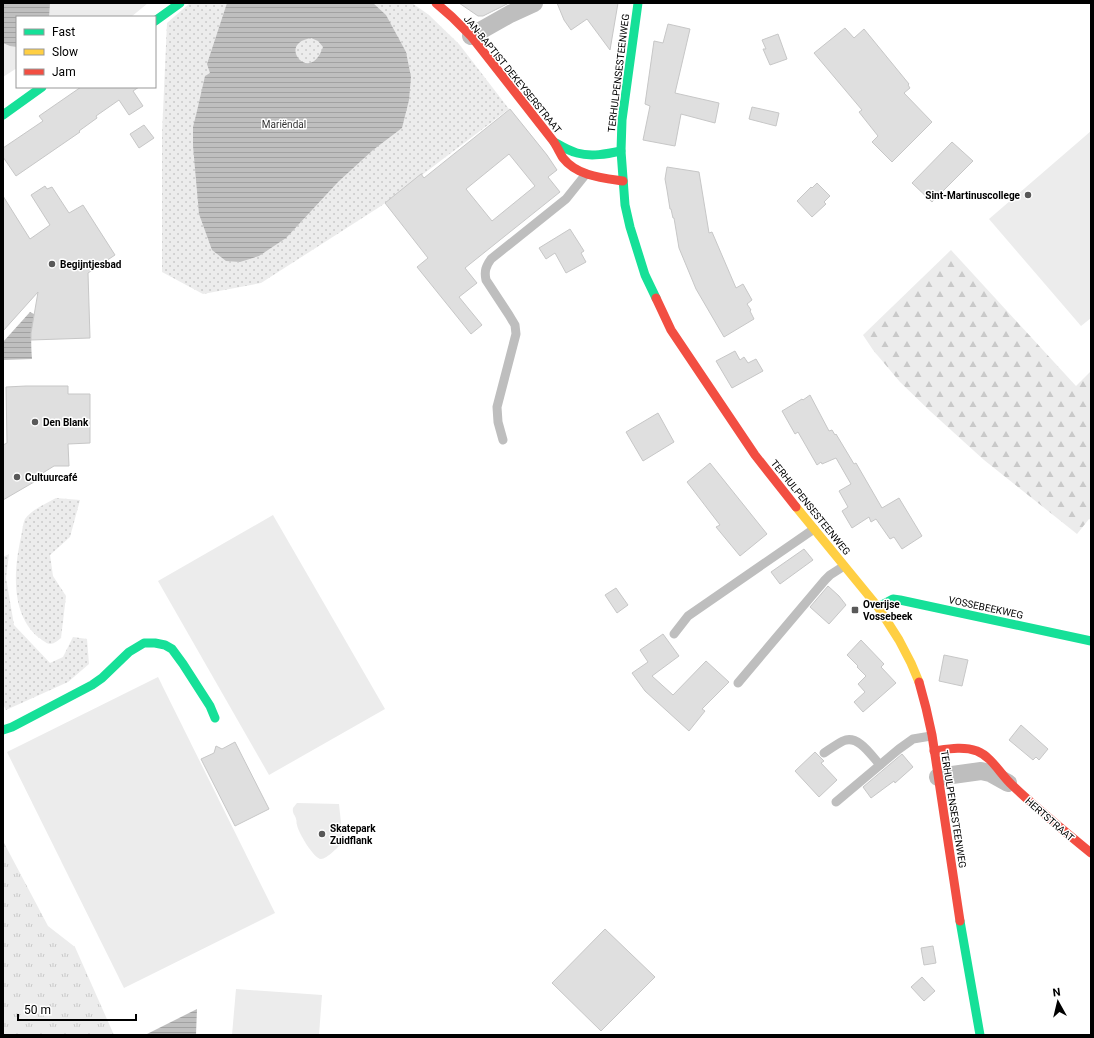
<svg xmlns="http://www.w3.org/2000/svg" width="1094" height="1038" font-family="Roboto,sans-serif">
  <defs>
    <pattern id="grass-tufts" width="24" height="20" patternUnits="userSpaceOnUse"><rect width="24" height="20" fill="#ececec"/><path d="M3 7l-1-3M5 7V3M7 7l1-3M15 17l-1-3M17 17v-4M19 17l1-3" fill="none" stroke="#c9c9c9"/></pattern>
    <pattern id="forest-firs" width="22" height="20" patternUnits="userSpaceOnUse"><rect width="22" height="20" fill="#ececec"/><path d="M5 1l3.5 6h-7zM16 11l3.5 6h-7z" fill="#c9c9c9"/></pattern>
    <pattern id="park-dots" width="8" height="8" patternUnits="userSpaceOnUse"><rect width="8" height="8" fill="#ececec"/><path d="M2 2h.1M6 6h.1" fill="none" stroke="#c9c9c9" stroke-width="1.8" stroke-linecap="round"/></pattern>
    <pattern id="water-rules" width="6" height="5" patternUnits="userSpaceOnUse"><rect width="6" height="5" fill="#bfbfbf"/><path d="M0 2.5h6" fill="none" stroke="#a2a2a2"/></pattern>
  </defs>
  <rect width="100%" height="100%" fill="#fff"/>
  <!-- grass -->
  <path fill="url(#grass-tufts)" d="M 3,841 L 48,926 L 75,947 L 114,1035 L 3,1035 Z"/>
  <!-- forest -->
  <path fill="url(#forest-firs)" d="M 951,250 L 1076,386 L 1091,371 L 1091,520 L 1089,519 L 1077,534 L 984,460 L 930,411 L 900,382 L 873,350 L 863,335 Z"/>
  <!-- park -->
  <g fill="url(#park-dots)">
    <path d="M 190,3 L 412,3 L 429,15 L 459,44 L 509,109 L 381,206 L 261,283 L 203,294 L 162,272 L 162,134 L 167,23 Z"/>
    <path d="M 56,498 L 80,500 L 70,537 L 50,555 L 53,576 L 66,596 L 61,638 C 50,647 49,645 38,637 C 10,613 14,569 21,537 C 22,532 23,523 25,519 C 31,510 47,503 56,498 Z"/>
    <path d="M 9,554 L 6,578 L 14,625 L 50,663 L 63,657 L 73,637 L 87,639 L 89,664 L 68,682 L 6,710 L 3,704 L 3,557 Z"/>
  </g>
  <!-- garden -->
  <g fill="#ececec">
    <path d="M 3,3 L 148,3 L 131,17 L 17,17 L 17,68 L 3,77 Z"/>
    <path d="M 1091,131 L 1091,318 L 1081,326 L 989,219 Z"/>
    <path d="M 273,515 L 385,709 L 269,775 L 158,581 Z"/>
    <path d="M 158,677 L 275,913 L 124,988 L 7,752 Z"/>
    <path d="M 297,803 L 339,804 L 343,842 C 339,846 327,859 321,859 C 314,859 298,832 297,825 C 296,823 297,821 296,819 C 295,814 292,814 293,808 Z"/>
    <path d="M 236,989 L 322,995 L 319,1035 L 232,1035 Z"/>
  </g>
  <!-- water -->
  <g fill="url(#water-rules)" fill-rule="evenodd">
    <path d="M 3,3 L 50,3 L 49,17 L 17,17 L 17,47 L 10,46 L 3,43 Z"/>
    <path d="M 227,3 L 373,3 L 386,15 L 406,52 L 411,77 L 409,100 L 402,128 L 373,150 L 338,182 L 286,238 L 259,256 L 240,262 L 226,261 L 212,250 L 199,214 L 193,146 L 193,127 L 197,111 L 205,76 L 210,73 L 207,64 ZM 311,38 L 318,41 L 323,47 C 312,80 286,54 299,43 C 302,40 307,39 311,38 Z"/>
    <path d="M 30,312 L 36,315 C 30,330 31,343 32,359 L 3,360 L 3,342 Z"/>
    <path d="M 197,1009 L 196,1035 L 145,1035 Z"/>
  </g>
  <!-- building -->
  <g fill="#dfdfdf" stroke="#c7c7c7" fill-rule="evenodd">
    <path d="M 459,3 L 509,3 L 483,16 L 478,16 Z"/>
    <path d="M 557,3 L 618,3 L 610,50 L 587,19 L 571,30 L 564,20 Z"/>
    <path d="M 668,24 L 690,29 L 675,93 L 719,103 L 715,123 L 681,114 L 675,146 L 643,140 L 650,106 L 645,104 L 654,41 L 663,43 Z"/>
    <path d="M 845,28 L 854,38 L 864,29 L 909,84 L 908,85 L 910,88 L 904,93 L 932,122 L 892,162 L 872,142 L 878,136 L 859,112 L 862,110 L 814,53 Z"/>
    <path d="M 778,34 L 787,59 L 770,65 L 763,49 L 766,49 L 762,40 Z"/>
    <path d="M 81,87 L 139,87 L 133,91 L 143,106 L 129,115 L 119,100 L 96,116 L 97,118 L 79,131 L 80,132 L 16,176 L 3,157 L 3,148 L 43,121 L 39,116 Z"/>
    <path d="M 752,107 L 779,113 L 776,126 L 749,119 Z"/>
    <path d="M 510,109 L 547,155 L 557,170 L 548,177 L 560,192 L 465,268 L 477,283 L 459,297 L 482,325 L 471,334 L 417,267 L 428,258 L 385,203 L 421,174 L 424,178 ZM 509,154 L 535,186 L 492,221 L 466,189 Z"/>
    <path d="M 144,125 L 154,138 L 139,148 L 130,134 Z"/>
    <path d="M 952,142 L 973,161 L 932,202 L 912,183 Z"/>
    <path d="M 667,167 L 699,172 L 709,233 L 712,232 L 736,288 L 743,284 L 752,300 L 747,304 L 751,310 L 750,311 L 754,319 L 724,337 L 696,289 L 679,248 L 674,218 L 673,218 L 671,209 L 670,209 L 667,190 L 665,179 Z"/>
    <path d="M 817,183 L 830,196 L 824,202 L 826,204 L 812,217 L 797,201 L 811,187 L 812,188 Z"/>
    <path d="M 45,186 L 47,189 L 52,187 L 69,213 L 83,205 L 115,255 L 88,273 L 90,338 L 31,340 L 31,333 L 38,292 L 3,331 L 3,196 L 30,239 L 50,225 L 31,195 Z"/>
    <path d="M 570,229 L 584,251 L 581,253 L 586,262 L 566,273 L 555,253 L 546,259 L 539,248 Z"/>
    <path d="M 735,351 L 740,360 L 744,357 L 748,363 L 756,359 L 763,371 L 732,388 L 716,361 Z"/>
    <path d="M 26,386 L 68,386 L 68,394 L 90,394 L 90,443 L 68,444 L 69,466 L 54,466 L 33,479 L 34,482 L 3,500 L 3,445 L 7,443 L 6,387 Z"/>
    <path d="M 810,395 L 829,431 L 832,430 L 835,435 L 836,434 L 854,464 L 856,463 L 882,508 L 899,498 L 922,536 L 902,549 L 894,537 L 890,539 L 876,519 L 871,522 L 869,517 L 852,528 L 842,511 L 848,507 L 839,491 L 851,484 L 836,458 L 822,464 L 821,462 L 817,465 L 798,432 L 795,434 L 782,411 L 802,399 L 803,400 Z"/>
    <path d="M 658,413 L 674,442 L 643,461 L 626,432 Z"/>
    <path d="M 710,463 L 767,534 L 740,556 L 716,527 L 720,525 L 687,482 Z"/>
    <path d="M 804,549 L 813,560 L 780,584 L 771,572 Z"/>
    <path d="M 828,586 L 839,596 L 846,605 L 829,624 L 810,607 Z"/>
    <path d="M 616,588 L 628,605 L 617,613 L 605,595 Z"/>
    <path d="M 663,634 L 679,656 L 652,676 L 673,695 L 706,661 L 729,682 L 702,709 L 705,711 L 689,731 L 645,691 L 632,673 L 648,662 L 640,650 Z"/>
    <path d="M 861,640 L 884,664 L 881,667 L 896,683 L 863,712 L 854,702 L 865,692 L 858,684 L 866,676 L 857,667 L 858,666 L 847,655 Z"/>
    <path d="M 944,655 L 968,660 L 962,686 L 939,681 Z"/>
    <path d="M 1021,725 L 1048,749 L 1039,760 L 1036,757 L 1033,760 L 1009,740 Z"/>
    <path d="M 235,742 L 269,809 L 235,826 L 201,759 L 214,753 L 216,746 L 222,749 Z"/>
    <path d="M 815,752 L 824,761 L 821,763 L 837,780 L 819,797 L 795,771 Z"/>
    <path d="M 902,754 L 913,767 L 895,783 L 894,781 L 871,798 L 863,787 Z"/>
    <path d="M 605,929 L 655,977 L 601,1031 L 552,983 Z"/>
    <path d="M 933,946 L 936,963 L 924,965 L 921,948 Z"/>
    <path d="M 922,977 L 935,991 L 924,1001 L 911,987 Z"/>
  </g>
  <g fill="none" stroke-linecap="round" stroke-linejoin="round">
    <!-- lane -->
    <g stroke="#bebebe" stroke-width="9">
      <path d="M 503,440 L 498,422 L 497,407 L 516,334 L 515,325 L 509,315 L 486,280 C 484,271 486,266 491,259 L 566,199 L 586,174"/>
      <path d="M 674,634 L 688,616 L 814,529"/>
      <path d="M 738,683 L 825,580 L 830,575 L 844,566"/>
      <path d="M 824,753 C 830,749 837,744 843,741 C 858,734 871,755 880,765"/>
      <path d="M 836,802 L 899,749 L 913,739 L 931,736"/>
    </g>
    <!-- street -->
    <g stroke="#bebebe" stroke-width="18">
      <path d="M 471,36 L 510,14 L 534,3"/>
      <path d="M 938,777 L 981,771 L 990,773 L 1008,783"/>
    </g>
    <!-- fast -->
    <g stroke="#16e098" stroke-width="9">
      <path d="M 638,3 L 622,120 L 621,151 L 625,205 L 630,227 L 645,275 L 656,298"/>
      <path d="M 155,21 L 180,3"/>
      <path d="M 3,115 L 42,87"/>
      <path d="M 554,142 C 561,146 569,151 577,153 C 591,157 607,154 621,151"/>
      <path d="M 878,607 L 893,599 L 900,600 L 1091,641"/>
      <path d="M 3,730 L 12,727 L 92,685 L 102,678 L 129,652 L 144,643 L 155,643 L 165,645 L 172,649 L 183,664 L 210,706 L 215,718"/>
      <path d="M 960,921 L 980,1035"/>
    </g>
    <!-- slow -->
    <path stroke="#ffcf43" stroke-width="9" d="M 796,507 L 878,607 L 899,640 L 911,663 L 919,682"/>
    <!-- jam -->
    <g stroke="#f24e42" stroke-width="9">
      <path d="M 436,3 L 452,17 L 471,36 L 554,142 C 557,147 560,153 563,158 C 577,176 602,178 623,181"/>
      <path d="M 656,298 L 671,330 L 755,455 L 796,507"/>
      <path d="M 919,682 L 926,708 L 932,735 L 960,921"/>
      <path d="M 934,751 C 948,749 963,746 977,751 C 992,757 1000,774 1012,785 C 1037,809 1064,831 1091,853"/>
    </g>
  </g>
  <!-- markers -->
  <g fill="#595959" stroke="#fff" stroke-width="1.5">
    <circle cx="1028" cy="195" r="4"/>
    <circle cx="52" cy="264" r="4"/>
    <circle cx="35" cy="422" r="4"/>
    <circle cx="17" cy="477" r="4"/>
    <rect x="851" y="606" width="8" height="8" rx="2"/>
    <circle cx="322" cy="834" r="4"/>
  </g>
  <g text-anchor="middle" stroke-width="3" stroke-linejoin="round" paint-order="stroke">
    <!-- street labels -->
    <g font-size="10" fill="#000" stroke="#fff">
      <text transform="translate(618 73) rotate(-83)" y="4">TERHULPENSESTEENWEG</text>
      <text transform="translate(513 74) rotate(51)" y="4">JAN-BAPTIST DEKEYSERSTRAAT</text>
      <text transform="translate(811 507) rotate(51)" y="4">TERHULPENSESTEENWEG</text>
      <text transform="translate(986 607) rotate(12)" y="4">VOSSEBEEKWEG</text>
      <text transform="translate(954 809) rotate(81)" y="4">TERHULPENSESTEENWEG</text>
      <text transform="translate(1050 819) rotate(41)" y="4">HERTSTRAAT</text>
    </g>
    <!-- park labels -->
    <g font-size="10" fill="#333" stroke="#fff">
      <text x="284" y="128">Mariëndal</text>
    </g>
    <!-- poi labels -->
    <g font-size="10" font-weight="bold" fill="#000" stroke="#fff" text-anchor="start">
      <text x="1020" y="199" text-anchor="end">Sint-Martinuscollege</text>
      <text x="60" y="268">Begijntjesbad</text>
      <text x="43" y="426">Den Blank</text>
      <text x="25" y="481">Cultuurcafé</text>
      <text x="863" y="608">Overijse<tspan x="863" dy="12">Vossebeek</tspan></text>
      <text x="330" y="832">Skatepark<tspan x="330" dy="12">Zuidflank</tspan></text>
    </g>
  </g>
  <!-- border -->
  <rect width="1094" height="1038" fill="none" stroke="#000000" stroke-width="8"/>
  <!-- legend -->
  <rect x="16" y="16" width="140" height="72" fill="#ffffff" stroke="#999999"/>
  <rect x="24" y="29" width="20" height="6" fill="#16e098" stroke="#999999"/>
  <text x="52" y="36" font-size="12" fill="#000000">Fast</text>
  <rect x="24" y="49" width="20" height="6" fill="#ffcf43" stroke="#999999"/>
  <text x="52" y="56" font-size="12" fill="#000000">Slow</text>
  <rect x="24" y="69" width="20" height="6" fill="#f24e42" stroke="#999999"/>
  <text x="52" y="76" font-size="12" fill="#000000">Jam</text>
  <!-- north arrow -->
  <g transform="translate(1058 1002) rotate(352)" stroke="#ffffff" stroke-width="3" paint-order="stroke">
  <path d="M0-3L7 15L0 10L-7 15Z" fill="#000000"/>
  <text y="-6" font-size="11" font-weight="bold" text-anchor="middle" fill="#000000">N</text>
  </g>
  <!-- scale -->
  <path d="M18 1014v6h118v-6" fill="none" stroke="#000000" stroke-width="2"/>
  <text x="24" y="1014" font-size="12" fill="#000000" stroke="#ffffff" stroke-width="3" paint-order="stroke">50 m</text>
</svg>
